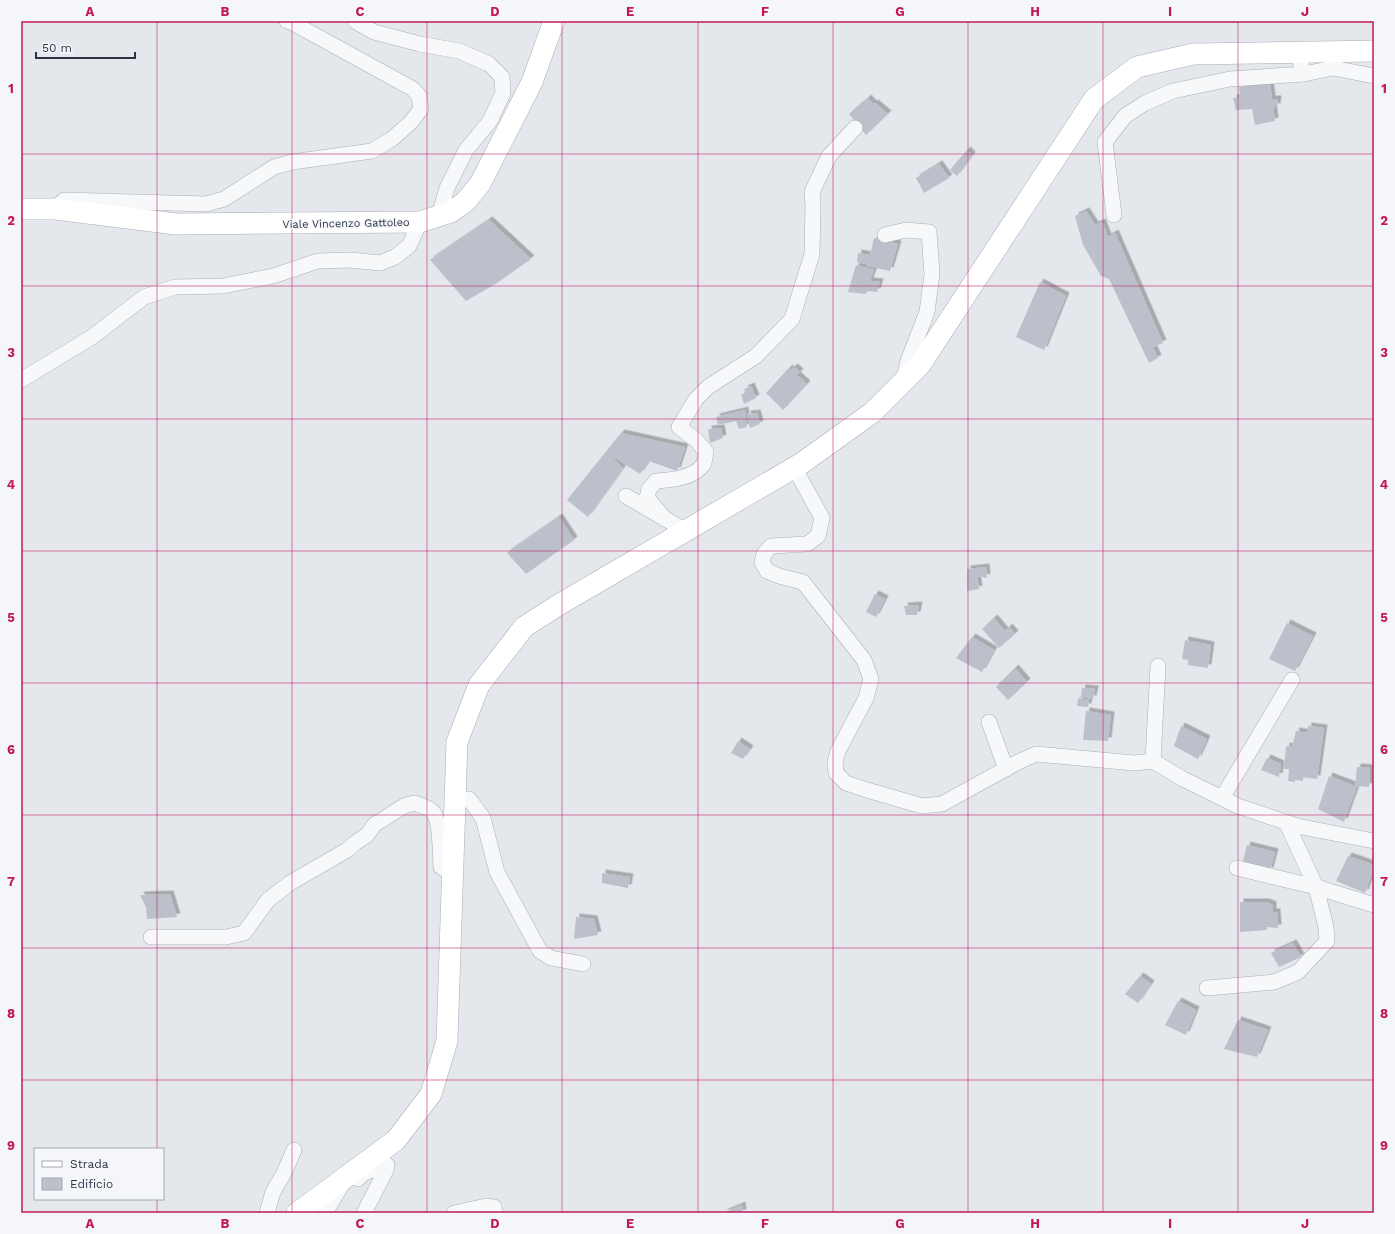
<svg xmlns="http://www.w3.org/2000/svg" width="1395" height="1234" font-family="'Work Sans',sans-serif">
  <defs>
    <filter id="shadow"><feDropShadow dx="3.5" dy="-3.5" stdDeviation="0" flood-color="#0004"/></filter>
  </defs>
  <rect width="100%" height="100%" fill="#e4e7ec"/>
  <!-- building -->
  <g fill="#bbc0ca" filter="url(#shadow)">
    <path d="M 1270,83 L 1272,99 L 1278,99 L 1277,107 L 1273,106 L 1275,121 L 1255,125 L 1252,109 L 1236,110 L 1233,98 L 1240,97 L 1239,87 Z"/>
    <path d="M 868,98 L 873,104 L 875,103 L 888,114 L 866,135 L 849,114 Z"/>
    <path d="M 967,150 L 972,155 L 957,176 L 950,170 Z"/>
    <path d="M 939,164 L 949,178 L 924,193 L 916,178 Z"/>
    <path d="M 1086,211 L 1095,225 L 1102,222 L 1108,237 L 1115,233 L 1163,343 L 1153,347 L 1158,358 L 1149,363 L 1109,279 L 1101,276 L 1083,245 L 1075,216 Z"/>
    <path d="M 489,220 L 531,259 L 497,283 L 466,301 L 430,260 Z"/>
    <path d="M 874,238 L 898,244 L 890,271 L 867,266 L 866,264 L 857,262 L 858,253 L 870,255 Z"/>
    <path d="M 856,265 L 874,270 L 870,281 L 880,282 L 877,292 L 868,291 L 865,294 L 848,292 Z"/>
    <path d="M 1040,282 L 1066,296 L 1044,350 L 1016,337 Z"/>
    <path d="M 794,367 L 800,372 L 797,375 L 807,384 L 783,410 L 766,393 L 789,368 L 791,370 Z"/>
    <path d="M 751,386 L 756,398 L 744,404 L 741,395 L 746,392 L 744,389 Z"/>
    <path d="M 745,410 L 747,427 L 739,429 L 736,421 L 718,425 L 716,417 Z"/>
    <path d="M 757,413 L 760,424 L 750,428 L 747,414 Z"/>
    <path d="M 721,428 L 723,438 L 710,443 L 708,429 Z"/>
    <path d="M 621,433 L 685,447 L 677,471 L 649,461 L 640,474 L 606,452 L 623,468 L 588,517 L 567,500 Z"/>
    <path d="M 559,517 L 574,540 L 526,574 L 507,553 Z"/>
    <path d="M 986,567 L 987,578 L 977,576 L 979,589 L 967,591 L 967,569 Z"/>
    <path d="M 875,594 L 885,599 L 876,617 L 866,612 Z"/>
    <path d="M 919,605 L 917,615 L 906,615 L 904,606 Z"/>
    <path d="M 994,618 L 1005,631 L 1009,627 L 1015,634 L 999,648 L 982,629 Z"/>
    <path d="M 1287,623 L 1313,636 L 1295,671 L 1269,659 Z"/>
    <path d="M 972,637 L 994,650 L 982,672 L 956,658 Z"/>
    <path d="M 1185,640 L 1211,645 L 1208,668 L 1188,665 L 1188,660 L 1182,659 Z"/>
    <path d="M 1015,668 L 1027,682 L 1008,700 L 996,687 Z"/>
    <path d="M 1082,688 L 1095,689 L 1093,699 L 1081,697 Z"/>
    <path d="M 1078,698 L 1089,700 L 1088,707 L 1077,706 Z"/>
    <path d="M 1086,711 L 1111,715 L 1108,741 L 1083,740 Z"/>
    <path d="M 1181,726 L 1207,739 L 1198,759 L 1174,746 Z"/>
    <path d="M 1308,726 L 1324,728 L 1317,779 L 1303,777 L 1303,781 L 1295,780 L 1295,782 L 1288,781 L 1289,769 L 1284,769 L 1286,746 L 1292,747 L 1296,731 L 1307,733 Z"/>
    <path d="M 738,741 L 750,749 L 743,759 L 731,753 Z"/>
    <path d="M 1267,758 L 1281,764 L 1279,777 L 1261,770 Z"/>
    <path d="M 1357,767 L 1370,768 L 1369,787 L 1357,786 L 1344,822 L 1318,809 L 1329,776 L 1355,786 Z"/>
    <path d="M 1247,845 L 1275,852 L 1270,871 L 1243,861 Z"/>
    <path d="M 1348,856 L 1374,865 L 1374,868 L 1365,893 L 1336,881 Z"/>
    <path d="M 602,873 L 630,877 L 628,888 L 602,883 Z"/>
    <path d="M 170,894 L 177,917 L 147,919 L 146,907 L 140,895 Z"/>
    <path d="M 1240,902 L 1266,902 L 1273,905 L 1273,912 L 1277,912 L 1278,928 L 1267,927 L 1267,930 L 1240,932 Z"/>
    <path d="M 576,917 L 594,919 L 598,935 L 574,939 Z"/>
    <path d="M 1293,943 L 1301,957 L 1279,967 L 1271,953 Z"/>
    <path d="M 1140,976 L 1151,984 L 1138,1003 L 1125,994 Z"/>
    <path d="M 1178,1001 L 1196,1010 L 1186,1035 L 1165,1025 Z"/>
    <path d="M 1238,1020 L 1268,1030 L 1257,1057 L 1224,1049 Z"/>
    <path d="M 742,1205 L 743,1213 L 723,1213 Z"/>
  </g>
  <g fill="none" stroke-linecap="round" stroke-linejoin="round">
    <!-- minor casing -->
    <g stroke="#a9aeb7" stroke-width="16">
      <g id="minor">
        <path d="M 355,21 L 374,32 L 420,44 L 459,51 L 489,64 L 502,77 L 503,93 L 490,121 L 466,150 L 447,188 L 439,216"/>
        <path d="M 1304,74 L 1333,68 L 1374,76"/>
        <path d="M 55,209 L 64,200 L 206,204 L 224,199 L 274,167 L 292,162 L 372,151 L 392,139 L 411,122 L 421,109 L 419,96 L 413,89 L 293,23 L 287,21"/>
        <path d="M 1114,215 L 1105,142 L 1125,116 L 1145,103 L 1173,91 L 1230,79 L 1304,74 L 1297,52"/>
        <path d="M 885,235 L 906,230 L 929,232 L 932,274 L 927,312 L 908,361 L 903,381"/>
        <path d="M 21,380 L 92,337 L 144,297 L 175,287 L 223,286 L 273,276 L 318,261 L 350,260 L 380,263 L 395,257 L 409,246 L 420,222"/>
        <path d="M 794,467 L 822,518 L 818,536 L 807,544 L 771,546 L 764,554 L 762,562 L 767,571 L 779,576 L 803,582 L 864,660 L 871,679 L 866,698 L 838,751 L 835,762 L 836,773 L 846,783 L 867,790 L 922,806 L 942,804 L 1018,762 L 1036,754 L 1134,763 L 1153,761 L 1183,779 L 1238,806 L 1297,826 L 1374,841"/>
        <path d="M 626,496 L 686,531"/>
        <path d="M 665,519 L 647,498 L 649,489 L 656,481 C 672,480 693,478 703,465 C 705,462 705,456 706,452 L 696,440 L 679,427 L 696,399 L 708,387 L 756,356 L 792,319 L 812,254 L 813,206 L 812,192 L 829,156 L 855,128"/>
        <path d="M 989,722 L 1006,769"/>
        <path d="M 1153,761 L 1158,666"/>
        <path d="M 1222,798 L 1292,680"/>
        <path d="M 469,799 L 483,818 L 497,872 L 540,951 L 551,958 L 583,964"/>
        <path d="M 1237,868 L 1316,887 L 1374,905"/>
        <path d="M 151,937 L 226,937 L 244,933 L 268,900 L 290,883 L 347,850 L 355,843 L 367,835 L 374,825 L 404,806 L 414,803 C 420,805 427,807 432,811 C 441,818 440,855 441,867 L 452,874"/>
        <path d="M 1207,988 L 1274,982 L 1298,972 L 1327,941 L 1326,927 L 1316,887 L 1286,822"/>
        <path d="M 358,1179 L 363,1174 L 383,1165 L 387,1165 L 386,1170 L 364,1213"/>
        <path d="M 267,1213 L 273,1192 L 284,1173 L 294,1150"/>
        <path d="M 325,1213 L 343,1183"/>
        <path d="M 454,1213 L 486,1206 L 494,1207 L 495,1213"/>
      </g>
    </g>
    <!-- secondary casing -->
    <g stroke="#a9aeb7" stroke-width="22">
      <g id="secondary">
        <path d="M 21,209 L 55,209 L 176,224 L 420,222 L 451,212 L 465,202 L 480,184 L 532,82 L 554,21"/>
        <path d="M 297,1213 L 396,1140 L 431,1094 L 447,1041 L 457,742 L 479,685 L 524,627 L 560,604 L 802,463 L 873,412 L 920,365 L 1094,99 L 1137,67 L 1193,54 L 1374,51"/>
      </g>
    </g>
    <!-- minor -->
    <use href="#minor" stroke="#f7f8fa" stroke-width="15"/>
    <!-- secondary -->
    <use href="#secondary" stroke="#fff" stroke-width="21"/>
  </g>
  <!-- grid -->
  <path fill="none" stroke="#c2185b" stroke-width="1" stroke-opacity="0.55" d="M 157,21 L 157,1149M 292,21 L 292,1213M 427,21 L 427,1213M 562,21 L 562,1213M 698,21 L 698,1213M 833,21 L 833,1213M 968,21 L 968,1213M 1103,21 L 1103,1213M 1238,21 L 1238,1213M 21,154 L 1374,154M 21,286 L 1374,286M 21,419 L 1374,419M 21,551 L 1374,551M 21,683 L 1374,683M 21,815 L 1374,815M 21,948 L 1374,948M 21,1080 L 1374,1080M 157,1199 L 157,1213"/>
  <g text-anchor="middle" stroke-width="3" stroke-linejoin="round" paint-order="stroke">
    <!-- street labels -->
    <g font-size="11" fill="#2b3445" stroke="#f4f6f9">
      <text transform="translate(346 223) rotate(-1)" y="4">Viale Vincenzo Gattoleo</text>
    </g>
  </g>
  <!-- border -->
  <rect width="1395" height="1234" fill="none" stroke="#f4f6f9" stroke-width="44"/>
  <!-- legend -->
  <rect x="34" y="1148" width="130" height="52" fill="#f4f6f9" stroke="#a4a8b1"/>
  <rect x="42" y="1161" width="20" height="6" fill="#ffffff" stroke="#a4a8b1"/>
  <text x="70" y="1168" font-size="12" fill="#2b3445">Strada</text>
  <rect x="42" y="1178" width="20" height="12" fill="#bbc0ca" stroke="#a4a8b1"/>
  <text x="70" y="1188" font-size="12" fill="#2b3445">Edificio</text>
  <!-- scale -->
  <path d="M36 52v6h99v-6" fill="none" stroke="#2b3445" stroke-width="2"/>
  <text x="42" y="52" font-size="12" fill="#2b3445" stroke="#f4f6f9" stroke-width="3" paint-order="stroke">50 m</text>
  <rect x="22" y="22" width="1351" height="1190" fill="none" stroke="#c2185b" stroke-width="1.5"/>
  <g font-size="13" text-anchor="middle" font-weight="bold" fill="#c2185b">
    <text x="90" y="16">A</text>
    <text x="225" y="16">B</text>
    <text x="360" y="16">C</text>
    <text x="495" y="16">D</text>
    <text x="630" y="16">E</text>
    <text x="765" y="16">F</text>
    <text x="900" y="16">G</text>
    <text x="1035" y="16">H</text>
    <text x="1170" y="16">I</text>
    <text x="1305" y="16">J</text>
    <text x="11" y="93">1</text>
    <text x="1384" y="93">1</text>
    <text x="11" y="225">2</text>
    <text x="1384" y="225">2</text>
    <text x="11" y="357">3</text>
    <text x="1384" y="357">3</text>
    <text x="11" y="489">4</text>
    <text x="1384" y="489">4</text>
    <text x="11" y="622">5</text>
    <text x="1384" y="622">5</text>
    <text x="11" y="754">6</text>
    <text x="1384" y="754">6</text>
    <text x="11" y="886">7</text>
    <text x="1384" y="886">7</text>
    <text x="11" y="1018">8</text>
    <text x="1384" y="1018">8</text>
    <text x="11" y="1150">9</text>
    <text x="1384" y="1150">9</text>
    <text x="90" y="1228">A</text>
    <text x="225" y="1228">B</text>
    <text x="360" y="1228">C</text>
    <text x="495" y="1228">D</text>
    <text x="630" y="1228">E</text>
    <text x="765" y="1228">F</text>
    <text x="900" y="1228">G</text>
    <text x="1035" y="1228">H</text>
    <text x="1170" y="1228">I</text>
    <text x="1305" y="1228">J</text>
  </g>
</svg>
